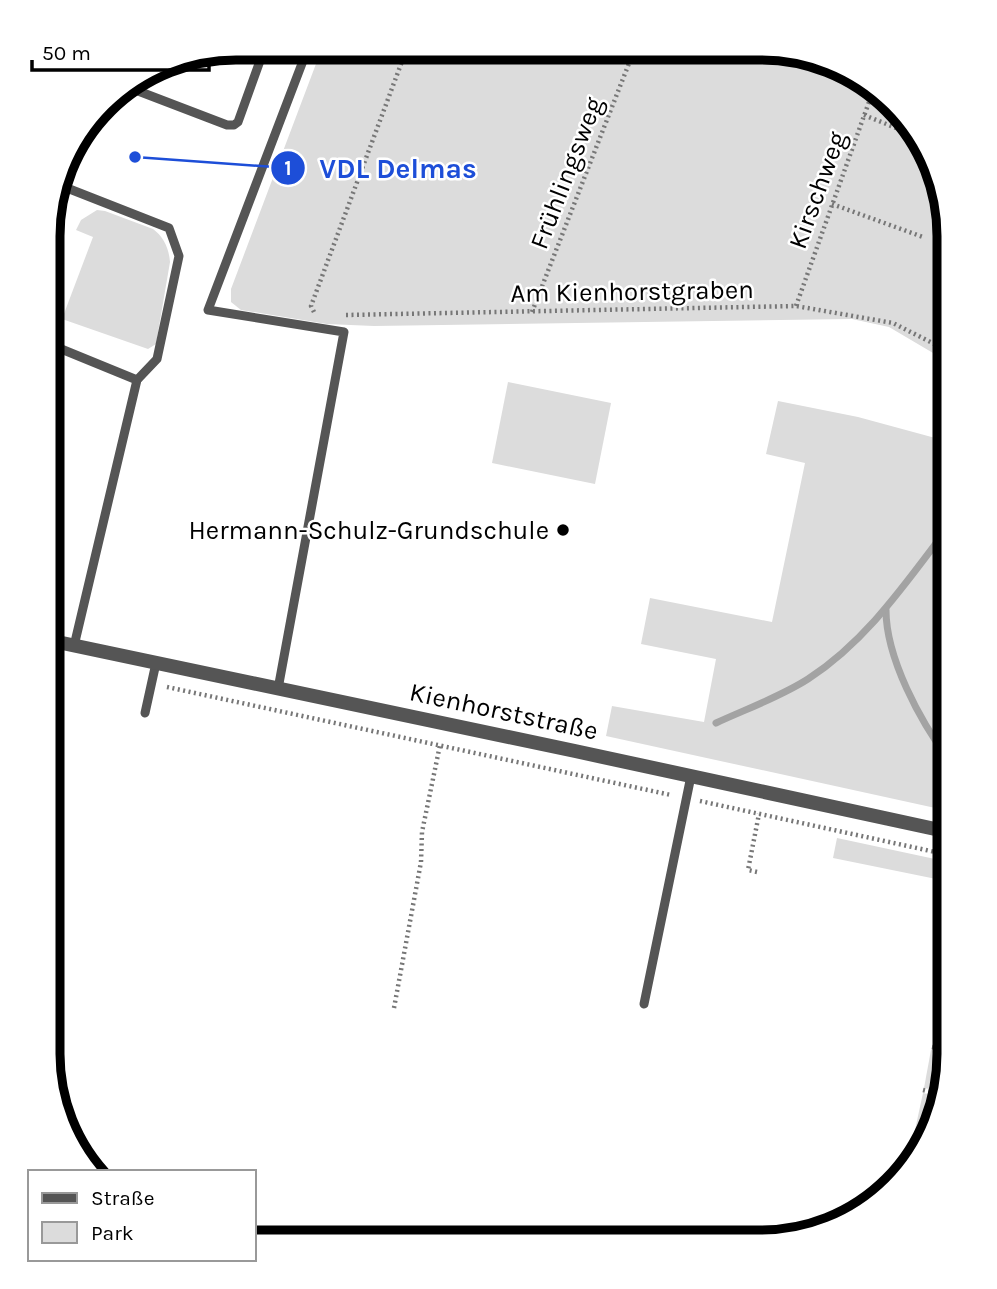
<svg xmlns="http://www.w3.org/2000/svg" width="997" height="1289" font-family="Karla,sans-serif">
  <rect width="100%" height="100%" fill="#fff"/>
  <!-- green -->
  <g fill="#dcdcdc">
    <path d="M 322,48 L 787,49 L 867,79 L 930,152 L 950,235 L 950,363 L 889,327 L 852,319 L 374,326 L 327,324 L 241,310 L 231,302 L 231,289 Z"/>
    <path d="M 97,210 L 105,211 L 153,229 C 164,237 169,249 170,262 L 156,344 L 148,349 L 62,319 L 93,237 L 76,230 L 81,220 Z"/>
    <path d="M 508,382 L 611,403 L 595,484 L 492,463 Z"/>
    <path d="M 778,401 L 858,417 L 950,442 L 949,811 L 606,736 L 612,706 L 704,722 L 716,659 L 641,644 L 650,598 L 772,622 L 805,463 L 766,454 Z"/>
    <path d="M 837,838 L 949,862 L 949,904 L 941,903 L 946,881 L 833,858 Z"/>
    <path d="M 941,1004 L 949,1006 L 949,1047 L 933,1044 Z"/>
    <path d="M 931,1050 L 949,1053 L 941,1091 L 924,1088 Z"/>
    <path d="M 923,1093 L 939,1096 L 927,1133 L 915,1130 Z"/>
  </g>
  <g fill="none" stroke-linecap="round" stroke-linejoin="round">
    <!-- stream -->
    <g stroke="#a3a3a3" stroke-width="7">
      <path d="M 886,610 C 886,658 920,721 949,760"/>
      <path d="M 716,723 C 746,709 780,697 808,679 C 868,640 907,581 950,525"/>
    </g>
    <!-- path -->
    <g stroke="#777" stroke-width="4.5" stroke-dasharray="2 3.5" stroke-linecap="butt">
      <path d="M 864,115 L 916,136"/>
      <path d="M 832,204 L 923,237"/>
      <path d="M 796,306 L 874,88"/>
      <path d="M 314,312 L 311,306 L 407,48"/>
      <path d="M 532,312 L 635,48"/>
      <path d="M 346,315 L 796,306 L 893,323 L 950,352"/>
      <path d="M 167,687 L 671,795"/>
      <path d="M 700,801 L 949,855"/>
      <path d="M 757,872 L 748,870 L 759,814"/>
      <path d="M 942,1002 L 949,1003"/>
      <path d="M 394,1008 L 421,862 L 422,832 L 440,745"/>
      <path d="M 932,1047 L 949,1051"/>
      <path d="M 923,1090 L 940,1094"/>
      <path d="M 914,1134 L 926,1136"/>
    </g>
    <!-- lane -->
    <g stroke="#555" stroke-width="9">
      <path d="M 125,86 L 227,125 L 234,125 L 238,122 L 265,47"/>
      <path d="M 49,236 L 67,188 L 169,228 L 179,256 L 157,359 L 137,380 L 74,646"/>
      <path d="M 49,344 L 137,380"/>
      <path d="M 278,689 L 344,332 L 208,310 L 306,53"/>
      <path d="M 145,713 L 156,663"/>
      <path d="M 644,1004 L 691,776"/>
    </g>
    <!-- street -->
    <path stroke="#555" stroke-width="14" d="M 48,640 L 575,751 L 949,832"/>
  </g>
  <!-- markers -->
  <circle fill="#000" stroke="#fff" stroke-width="2.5" cx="563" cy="530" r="7"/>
  <g text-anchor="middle" stroke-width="5" stroke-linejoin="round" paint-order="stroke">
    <!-- street labels -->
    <g font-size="26" fill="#000" stroke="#fff">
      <text transform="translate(566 173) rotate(-69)" y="9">Frühlingsweg</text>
      <text transform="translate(817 190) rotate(-70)" y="9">Kirschweg</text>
      <text transform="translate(632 291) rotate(-1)" y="9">Am Kienhorstgraben</text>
      <text transform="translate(504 711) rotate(12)" y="9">Kienhorststraße</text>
    </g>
    <!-- poi labels -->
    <g font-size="26" fill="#000" stroke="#fff" text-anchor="end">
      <text x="549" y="539">Hermann-Schulz-Grundschule</text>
    </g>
  </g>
  <!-- crop -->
  <path d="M0 0H997V1289H0ZM236 60H761A176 176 0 0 1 937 236V1054A176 176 0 0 1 761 1230H236A176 176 0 0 1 60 1054V236A176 176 0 0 1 236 60Z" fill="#fff" fill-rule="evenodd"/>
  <path fill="none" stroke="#000" stroke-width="9" d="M236 60H761A176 176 0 0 1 937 236V1054A176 176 0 0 1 761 1230H236A176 176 0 0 1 60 1054V236A176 176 0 0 1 236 60Z"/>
  <!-- callouts -->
  <path fill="none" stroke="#1d4ed8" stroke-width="2.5" d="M135 157L288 168"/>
  <g fill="#1d4ed8" stroke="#fff" stroke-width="2.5">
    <circle cx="135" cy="157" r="7"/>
    <circle cx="288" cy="168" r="18"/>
  </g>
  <g font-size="21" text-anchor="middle" font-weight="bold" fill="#fff">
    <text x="288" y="175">1</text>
  </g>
  <g font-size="28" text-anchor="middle" font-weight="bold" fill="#1d4ed8" stroke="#fff" stroke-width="5" stroke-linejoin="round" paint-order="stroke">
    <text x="398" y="178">VDL Delmas</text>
  </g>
  <!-- legend -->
  <rect x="28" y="1170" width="228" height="91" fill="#ffffff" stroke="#999999" stroke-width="2"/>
  <rect x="42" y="1193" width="35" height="10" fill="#555555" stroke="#999999" stroke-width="2"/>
  <text x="91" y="1205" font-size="21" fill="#000000">Straße</text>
  <rect x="42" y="1222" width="35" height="21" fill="#dcdcdc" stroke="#999999" stroke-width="2"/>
  <text x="91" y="1240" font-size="21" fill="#000000">Park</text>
  <!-- scale -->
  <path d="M32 60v10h177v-10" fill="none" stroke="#000000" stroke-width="3.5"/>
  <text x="42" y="60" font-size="21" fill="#000000" stroke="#ffffff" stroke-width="5" paint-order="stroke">50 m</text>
</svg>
